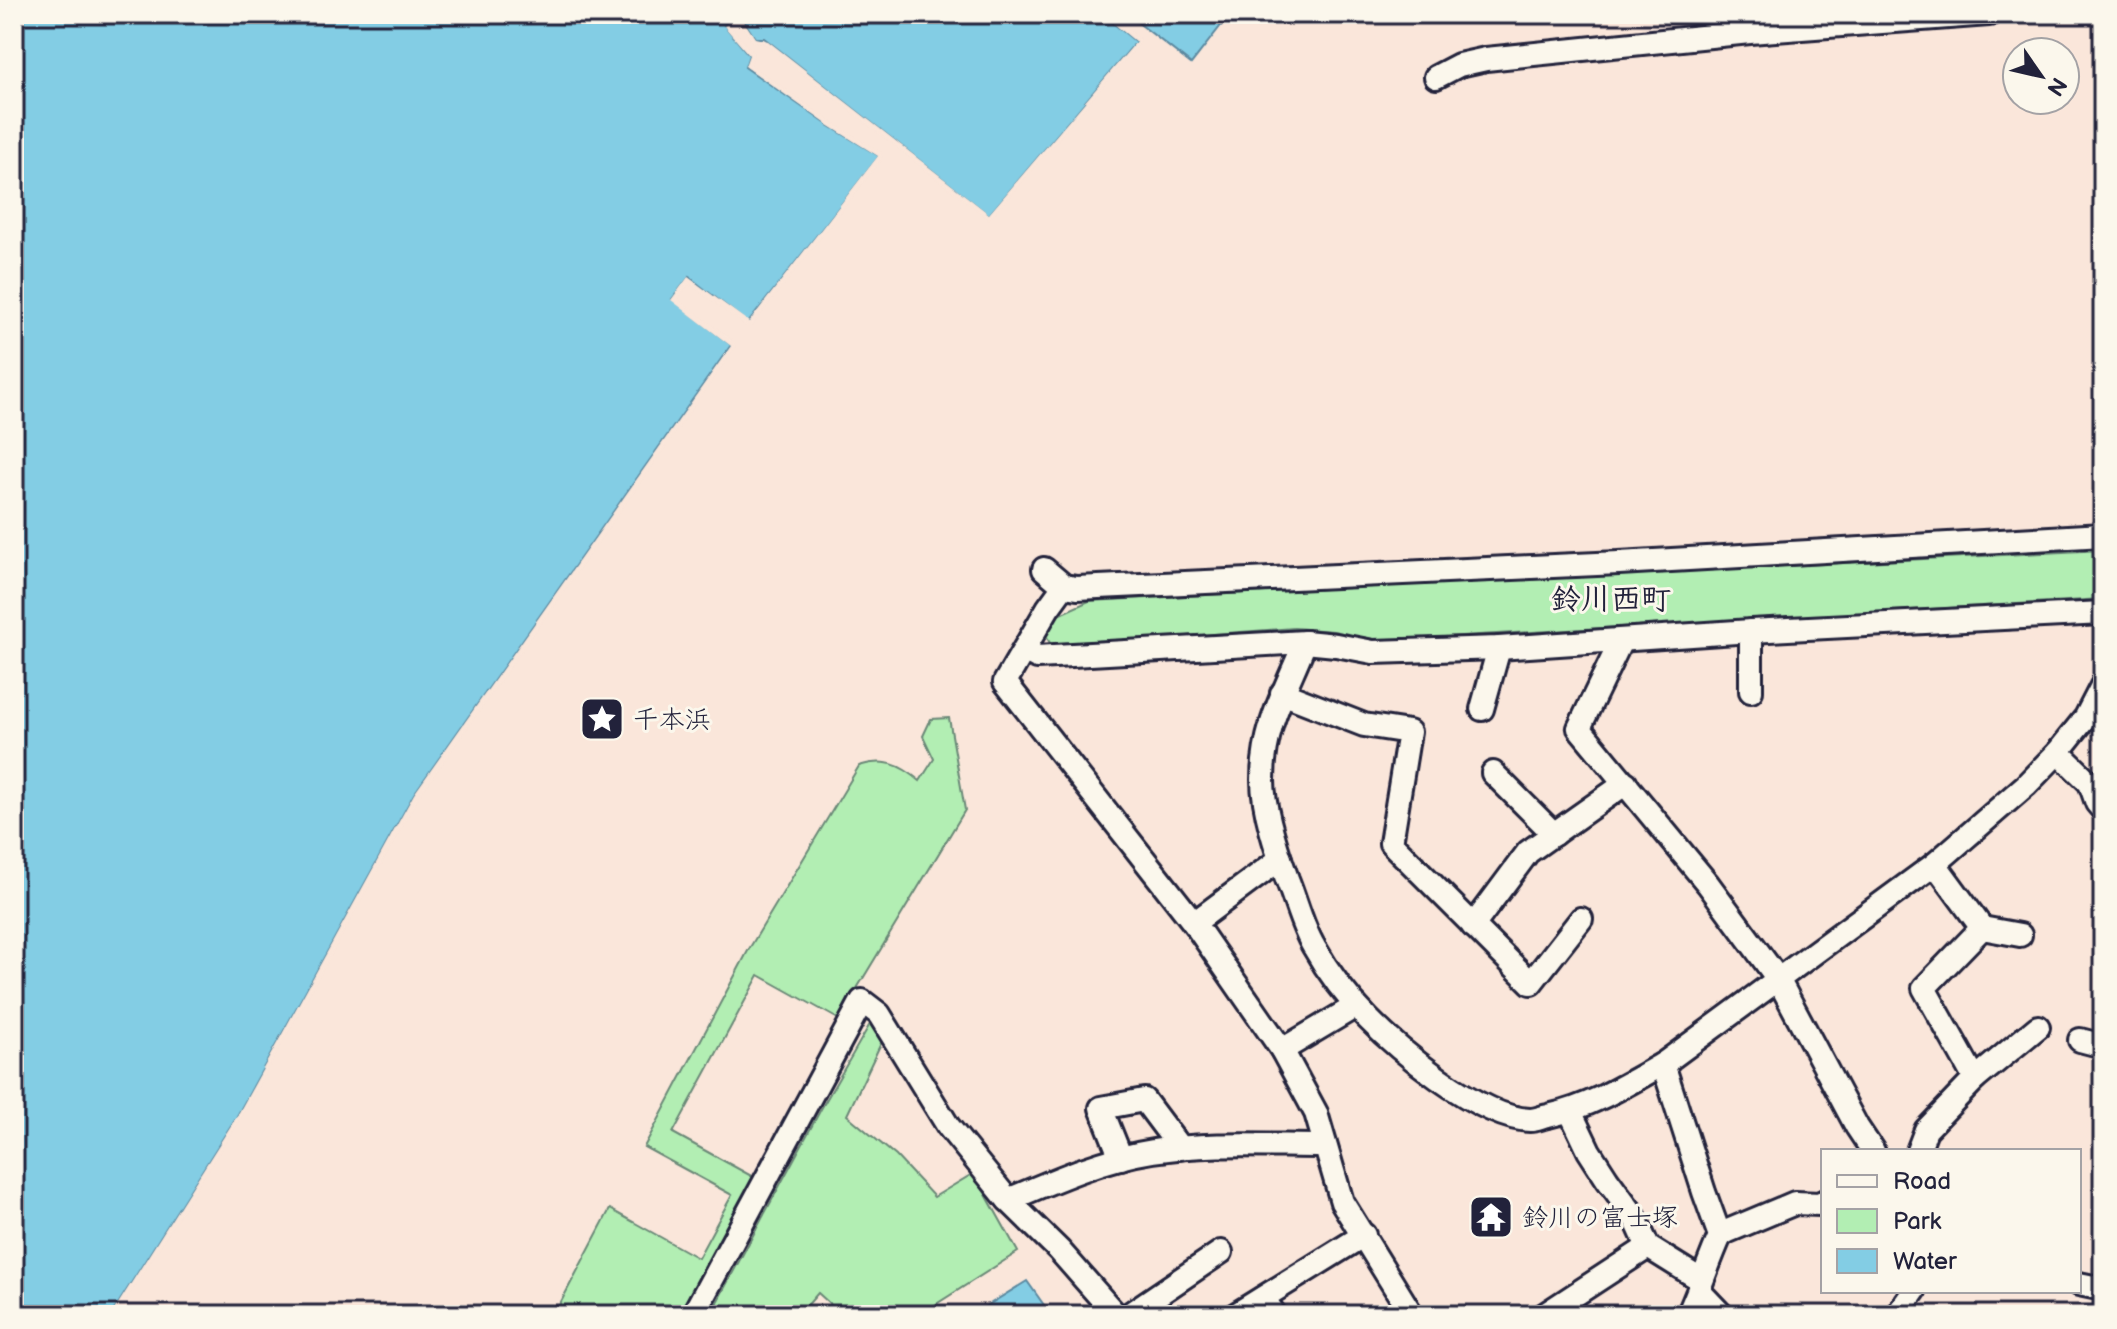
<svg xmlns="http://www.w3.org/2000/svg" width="2117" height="1329" font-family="'Balsamiq Sans','Klee One',sans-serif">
  <rect width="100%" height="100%" fill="#fae6da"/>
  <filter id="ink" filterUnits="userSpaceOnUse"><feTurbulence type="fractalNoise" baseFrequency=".0125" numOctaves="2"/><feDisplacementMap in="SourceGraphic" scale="16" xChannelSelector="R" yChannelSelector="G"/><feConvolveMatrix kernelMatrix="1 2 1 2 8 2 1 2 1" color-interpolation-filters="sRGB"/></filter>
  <g filter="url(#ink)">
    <!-- green -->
    <g fill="#b2eeb3" stroke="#6a8877" stroke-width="2">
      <path d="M 2103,550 L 2103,599 L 1376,641 L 1333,631 L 1294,628 L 1052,646 L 1045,635 L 1058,615 L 1089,601 Z"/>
      <path d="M 949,718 L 965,810 L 853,995 L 840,1020 L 759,975 L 673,1133 L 755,1178 L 681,1315 L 554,1315 L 610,1209 L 698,1258 L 732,1195 L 644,1147 L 749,949 L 859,766 C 885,758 900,764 920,781 L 934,759 L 923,736 L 931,719 Z"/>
      <path d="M 870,1024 L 882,1041 L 847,1115 L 896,1156 L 934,1197 L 974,1173 L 1018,1252 L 919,1315 L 842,1315 L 818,1293 L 799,1315 L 710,1315 L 821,1109 Z"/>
    </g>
    <!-- water -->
    <g fill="#83cde4" stroke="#5c89a0" stroke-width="2">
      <path d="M 14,14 L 1102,14 L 1136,42 L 989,215 L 764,38 L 755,38 L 739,14 L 724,25 L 749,55 L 745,67 L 828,125 L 879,156 L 748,323 L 689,277 L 672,299 L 731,345 L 414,794 L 237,1116 L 111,1315 L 14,1315 Z"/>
      <path d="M 1127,14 L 1230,14 L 1191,64 Z"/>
      <path d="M 1027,1281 L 1051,1315 L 972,1315 Z"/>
    </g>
    <!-- pier -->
    <path fill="#fae6da" d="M 739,14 L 755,38 L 768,41 L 989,214 L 1136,42 L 1102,14 L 1109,14 L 1139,39 L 1140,42 L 989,219 L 763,42 L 752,41 L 738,20 L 730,26 L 753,53 L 750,65 L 831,122 L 881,153 L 882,158 L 751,326 L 746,326 L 689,283 L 677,299 L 734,342 L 735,347 L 418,797 L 240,1118 L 116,1315 L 111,1315 L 237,1116 L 414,794 L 731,346 L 671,300 L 688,277 L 749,322 L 878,156 L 828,125 L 745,66 L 749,55 L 724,26 Z"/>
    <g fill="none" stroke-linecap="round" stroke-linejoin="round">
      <!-- minor casing -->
      <g stroke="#22223b" stroke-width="28">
        <g id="minor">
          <path d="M 1436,77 L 1459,65 L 1486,59 L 1750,32 L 1989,14"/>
          <path d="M 1044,569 L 1064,586 L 1077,588 L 1619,563 L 2103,535"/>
          <path d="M 1064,586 L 1048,608 L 1005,682 L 1194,923 L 1282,1050 L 1316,1113 L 1342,1202 L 1412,1315"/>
          <path d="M 1751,631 L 1751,691"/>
          <path d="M 1621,641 L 1579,728 L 1708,884 L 1778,979 L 1857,1127 L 1873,1151"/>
          <path d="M 1305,642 C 1286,690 1263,726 1263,780 C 1263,810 1277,851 1287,879 C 1296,901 1302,927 1314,947 C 1344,1001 1388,1042 1438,1078 C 1462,1095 1499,1119 1530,1120 C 1536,1120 1542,1117 1548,1116 C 1590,1107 1626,1085 1663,1064 L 1935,864 L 2026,785 L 2058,752 L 2086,717 L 2103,684"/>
          <path d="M 1024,650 L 1037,657 L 1305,642 L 1336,645 L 1373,652 L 1405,651 L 1499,648 L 1751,631 L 2103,613"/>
          <path d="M 1282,693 L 1364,725 L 1409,732 L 1391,843 L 1531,983 L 1581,919"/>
          <path d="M 1482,709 L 1499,648"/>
          <path d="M 2058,752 L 2090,783 L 2097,803 L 2103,810"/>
          <path d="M 1493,773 L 1554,834"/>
          <path d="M 1935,864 L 1982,928"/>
          <path d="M 1194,923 L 1280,859"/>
          <path d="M 1473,926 L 1528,852 L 1626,783"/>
          <path d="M 2080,1040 L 2103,1046"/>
          <path d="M 1282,1050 L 1356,1006"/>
          <path d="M 1663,1064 L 1704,1192 L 1720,1236 C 1708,1263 1700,1289 1688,1315"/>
          <path d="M 1975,1079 L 2038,1027"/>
          <path d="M 1570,1111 L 1589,1151 L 1607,1179 L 1634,1216 L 1648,1247 L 1701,1280"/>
          <path d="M 1918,1151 L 1926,1130 L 1975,1079 L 1924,988 L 1982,928 L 2020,935"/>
          <path d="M 1121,1158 L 1101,1108 L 1144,1100 L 1180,1148"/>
          <path d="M 1008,1200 C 1055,1180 1102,1159 1153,1151 C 1209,1142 1268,1146 1325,1146"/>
          <path d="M 1720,1236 L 1728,1231 L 1795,1203 L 1820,1204 L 1823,1202"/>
          <path d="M 2079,1284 L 2103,1289"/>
          <path d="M 1699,1291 L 1722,1315"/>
          <path d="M 1263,1298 L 1275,1315"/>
          <path d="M 693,1315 L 862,1001 L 879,1014 L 948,1126 L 1008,1200 L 1059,1250 L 1116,1315"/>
          <path d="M 1128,1315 L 1221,1252"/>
          <path d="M 1235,1315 L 1364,1235"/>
          <path d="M 1544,1315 L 1648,1247"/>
          <path d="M 1897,1315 L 1914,1291"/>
        </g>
      </g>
      <!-- minor -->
      <use href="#minor" stroke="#fbf7ec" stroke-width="22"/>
    </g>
  </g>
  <!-- icons -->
  <defs>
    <g id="sight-square" transform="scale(2.3)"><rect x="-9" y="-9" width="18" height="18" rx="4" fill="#22223b" stroke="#fbf7ec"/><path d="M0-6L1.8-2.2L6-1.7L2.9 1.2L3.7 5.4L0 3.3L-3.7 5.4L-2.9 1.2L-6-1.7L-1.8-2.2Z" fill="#fff"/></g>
    <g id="temple-square" transform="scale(2.3)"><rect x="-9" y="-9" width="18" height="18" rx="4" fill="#22223b" stroke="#fbf7ec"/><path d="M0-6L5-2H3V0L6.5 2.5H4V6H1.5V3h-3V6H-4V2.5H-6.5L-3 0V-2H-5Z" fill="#fff"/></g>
  </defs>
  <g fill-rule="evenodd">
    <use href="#sight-square" x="602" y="719"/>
    <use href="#temple-square" x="1491" y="1217"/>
  </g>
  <g text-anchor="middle" stroke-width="6" stroke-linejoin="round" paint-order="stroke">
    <!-- poi labels -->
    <g font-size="26" fill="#22223b" stroke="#fbf7ec" text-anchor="start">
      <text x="633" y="728">千本浜</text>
      <text x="1522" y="1226">鈴川の富士塚</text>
    </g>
    <!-- quarter labels -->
    <g font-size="30" font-weight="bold" fill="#22223b" stroke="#fbf7ec">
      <text x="1611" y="609">鈴川西町</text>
    </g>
  </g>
  <!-- margin -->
  <rect width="2117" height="1329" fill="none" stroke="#fbf7ec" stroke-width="48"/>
  <rect x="24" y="24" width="2069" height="1281" fill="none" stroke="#22223b" stroke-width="3" filter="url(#ink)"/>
  <!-- legend -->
  <rect x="1821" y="1149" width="260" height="144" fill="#fbf7ec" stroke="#a4a2a5" stroke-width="2"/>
  <rect x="1837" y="1175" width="40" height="12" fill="#fbf7ec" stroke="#a4a2a5" stroke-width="2"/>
  <text x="1893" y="1189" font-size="24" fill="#22223b">Road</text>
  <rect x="1837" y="1209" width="40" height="24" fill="#b2eeb3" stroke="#a4a2a5" stroke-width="2"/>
  <text x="1893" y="1229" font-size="24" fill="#22223b">Park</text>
  <rect x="1837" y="1249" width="40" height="24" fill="#83cde4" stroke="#a4a2a5" stroke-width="2"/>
  <text x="1893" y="1269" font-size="24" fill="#22223b">Water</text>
  <!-- north arrow -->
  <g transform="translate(2041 76) rotate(124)"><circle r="38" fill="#fbf7ec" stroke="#a4a2a5" stroke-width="2"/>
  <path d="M0-6L14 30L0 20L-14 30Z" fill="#22223b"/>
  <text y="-12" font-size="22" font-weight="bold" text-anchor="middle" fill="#22223b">N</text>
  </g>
</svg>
